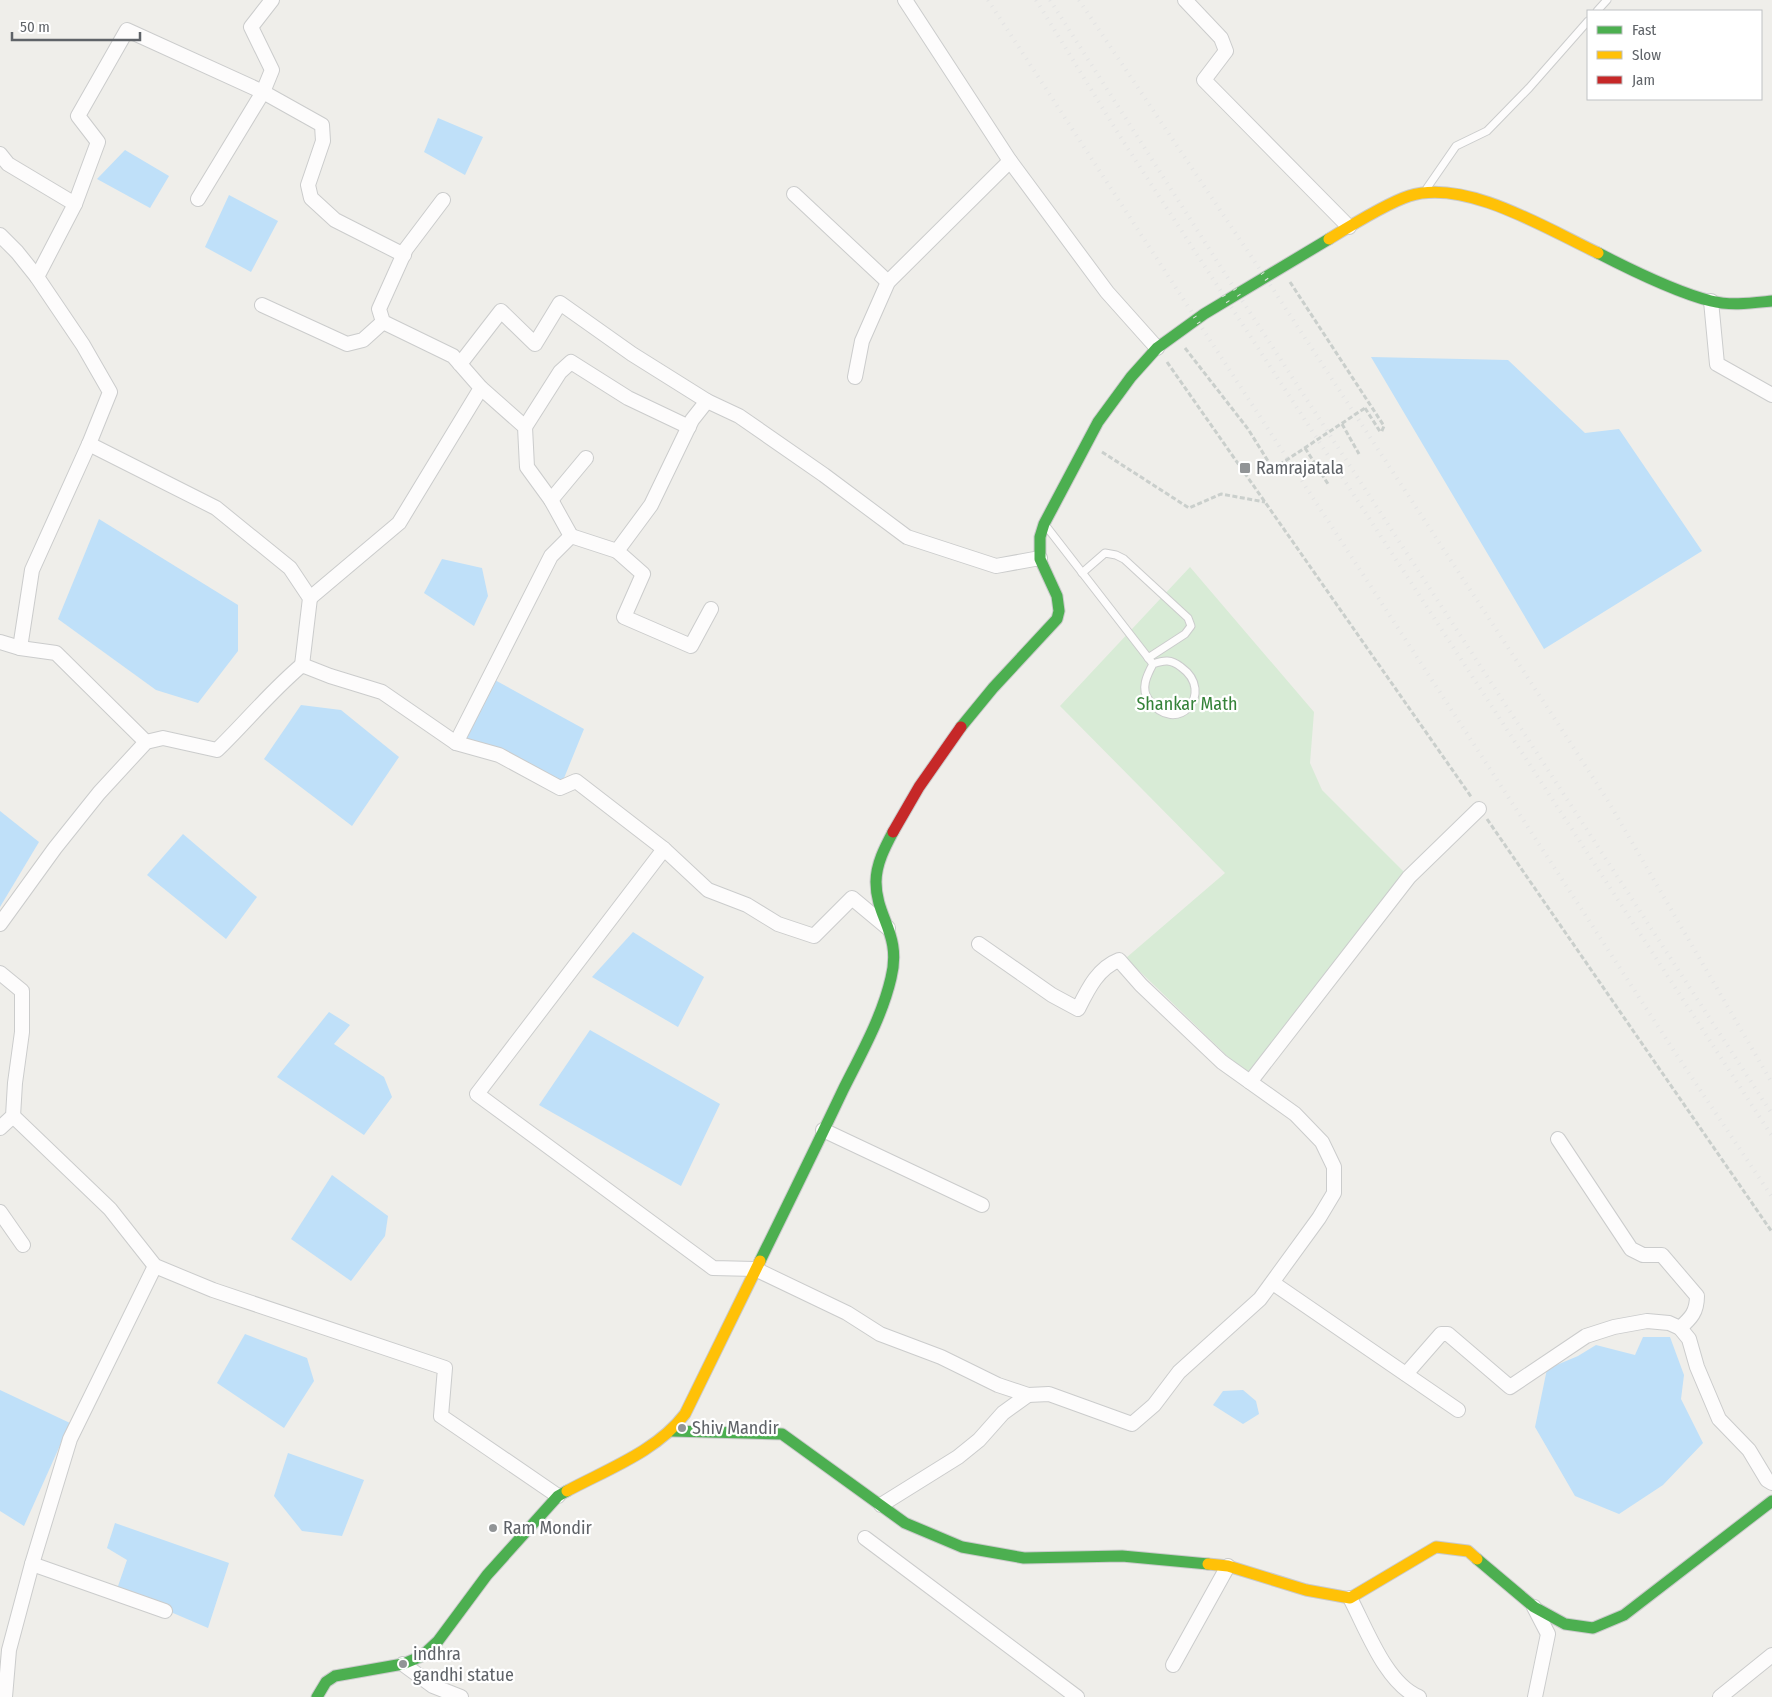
<svg xmlns="http://www.w3.org/2000/svg" width="1772" height="1697" font-family="'Fira Sans Condensed',sans-serif">
  <rect width="100%" height="100%" fill="#efeeea"/>
  <!-- green -->
  <path fill="#d8ebd6" d="M 1190,567 L 1314,712 L 1310,763 L 1322,790 L 1409,877 L 1250,1078 L 1126,958 L 1225,873 L 1060,706 Z"/>
  <!-- water -->
  <g fill="#bfe0f9">
    <path d="M 438,118 L 483,137 L 465,175 L 424,152 Z"/>
    <path d="M 125,150 L 169,176 L 150,208 L 97,179 Z"/>
    <path d="M 229,195 L 278,221 L 251,272 L 205,247 Z"/>
    <path d="M 1371,357 L 1508,360 L 1585,433 L 1619,429 L 1702,551 L 1544,649 Z"/>
    <path d="M 99,519 L 238,605 L 238,651 L 198,703 L 156,690 L 58,619 Z"/>
    <path d="M 442,559 L 482,568 L 488,596 L 474,626 L 424,593 Z"/>
    <path d="M 493,679 L 584,729 L 560,788 L 499,755 L 459,750 Z"/>
    <path d="M 301,705 L 341,710 L 399,757 L 352,826 L 264,759 Z"/>
    <path d="M 0,811 L 39,842 L 0,907 Z"/>
    <path d="M 183,834 L 257,897 L 226,939 L 147,875 Z"/>
    <path d="M 633,932 L 704,977 L 678,1027 L 592,977 Z"/>
    <path d="M 329,1012 L 350,1025 L 334,1044 L 384,1077 L 392,1097 L 364,1135 L 277,1077 Z"/>
    <path d="M 590,1030 L 720,1104 L 681,1186 L 539,1105 Z"/>
    <path d="M 332,1175 L 388,1216 L 385,1236 L 351,1281 L 291,1239 Z"/>
    <path d="M 245,1334 L 307,1358 L 314,1381 L 284,1428 L 217,1383 Z"/>
    <path d="M 1643,1337 L 1670,1337 L 1684,1375 L 1681,1399 L 1703,1443 L 1663,1485 L 1619,1514 L 1575,1496 L 1535,1427 L 1547,1369 L 1578,1356 L 1596,1345 L 1635,1355 Z"/>
    <path d="M 0,1390 L 70,1423 L 24,1526 L 0,1511 Z"/>
    <path d="M 1243,1390 L 1256,1401 L 1259,1414 L 1243,1424 L 1213,1405 L 1223,1391 Z"/>
    <path d="M 288,1453 L 364,1480 L 342,1536 L 302,1531 L 274,1496 Z"/>
    <path d="M 115,1523 L 229,1563 L 208,1628 L 117,1589 L 127,1560 L 107,1548 Z"/>
  </g>
  <g fill="none" stroke-linecap="round" stroke-linejoin="round">
    <!-- lane casing -->
    <g stroke="#cbcccc" stroke-width="9">
      <g id="lane">
        <path d="M 1597,11 L 1607,0"/>
        <path d="M 1427,188 L 1456,146 L 1487,131 L 1529,88 L 1588,21"/>
        <path d="M 1046,526 L 1153,664 C 1164,660 1171,659 1181,667 C 1217,693 1176,738 1149,700 C 1140,689 1147,675 1153,664"/>
        <path d="M 1082,573 L 1105,553 L 1116,555 L 1124,559 L 1188,618 L 1191,626 L 1185,634 L 1148,658"/>
      </g>
    </g>
    <!-- street casing -->
    <g stroke="#cbcccc" stroke-width="16">
      <g id="street">
        <path d="M 905,0 L 1010,161 L 1107,292 L 1157,348"/>
        <path d="M 1185,0 L 1221,38 L 1226,51 L 1204,80 L 1349,227"/>
        <path d="M 0,154 L 8,164 L 75,204"/>
        <path d="M 794,194 L 888,282"/>
        <path d="M 198,199 L 263,92 L 272,70 L 251,27 L 272,0"/>
        <path d="M 0,235 L 17,252 L 37,277"/>
        <path d="M 1711,301 L 1717,364 L 1772,395"/>
        <path d="M 262,305 L 347,344 L 363,340 L 383,322"/>
        <path d="M 460,364 L 501,311 L 535,344 L 560,303 L 632,354 L 707,401"/>
        <path d="M 855,377 L 862,341 L 888,282 L 1010,161"/>
        <path d="M 481,388 L 525,427 L 527,467 L 551,500 L 571,536"/>
        <path d="M 525,427 L 560,372 L 571,362 L 628,398 L 689,427"/>
        <path d="M 551,500 L 586,458"/>
        <path d="M 310,598 L 399,523 L 481,388 L 453,356 L 383,322 L 379,309 L 406,249 L 443,200"/>
        <path d="M 711,609 L 691,646 L 624,617 L 643,574 L 617,551 L 651,505 L 692,420 L 707,401 L 739,416 L 824,475 L 907,537 L 996,566 L 1040,558"/>
        <path d="M 0,642 L 20,648 L 32,570 L 89,444"/>
        <path d="M 20,648 L 56,653 L 146,742"/>
        <path d="M 302,665 L 310,598 L 290,568 L 216,508 L 89,444 L 110,392 L 83,345 L 37,277 L 75,204 L 98,142 L 78,116 L 127,30 L 263,92 L 322,125 L 323,141 L 308,185 L 311,198 L 335,220 L 404,255"/>
        <path d="M 456,743 L 551,556 L 571,536 L 617,551"/>
        <path d="M 664,849 L 477,1094 L 713,1268 L 755,1269 L 847,1313 L 880,1334 L 941,1357 L 998,1385 L 1028,1395 L 1003,1413 L 979,1440 L 958,1457 L 881,1505"/>
        <path d="M 0,924 L 55,848 L 99,793 L 146,742 L 163,738 L 217,750 C 246,722 271,691 302,665 L 330,676 L 382,692 L 456,743 L 499,755 L 560,788 L 576,781 L 664,849 L 708,890 L 747,905 L 778,924 L 814,936 L 852,898 L 888,928"/>
        <path d="M 979,944 L 1052,995 L 1078,1009 C 1088,989 1098,968 1119,960 L 1141,985 L 1222,1062 L 1295,1114 L 1322,1142 L 1334,1167 L 1334,1193 L 1319,1218 L 1260,1299 L 1179,1372 L 1154,1405 L 1132,1424 L 1049,1394 L 1028,1395"/>
        <path d="M 0,973 L 22,991 L 22,1032 L 15,1083 L 13,1116 L 0,1128"/>
        <path d="M 1250,1082 L 1409,877 L 1479,809"/>
        <path d="M 13,1116 L 110,1209 L 155,1266 L 213,1290 L 445,1368 L 441,1416 L 558,1496"/>
        <path d="M 823,1130 L 982,1205"/>
        <path d="M 1558,1139 L 1631,1249 L 1643,1255 L 1662,1255 L 1697,1296 C 1697,1312 1691,1318 1680,1328"/>
        <path d="M 0,1212 L 23,1245"/>
        <path d="M 1273,1283 L 1458,1410"/>
        <path d="M 1406,1374 L 1441,1334 L 1448,1334 L 1510,1387 L 1586,1336 L 1614,1327 L 1647,1321 L 1669,1323 L 1680,1328 L 1689,1339 L 1697,1367 L 1719,1419 L 1749,1450 L 1767,1480 L 1772,1483"/>
        <path d="M 865,1538 L 1077,1697"/>
        <path d="M 32,1564 L 165,1611"/>
        <path d="M 1350,1598 C 1366,1628 1386,1684 1419,1697"/>
        <path d="M 1534,1607 L 1548,1634 L 1535,1697"/>
        <path d="M 403,1664 L 433,1686 L 461,1697"/>
        <path d="M 1173,1665 L 1228,1566"/>
        <path d="M 5,1697 L 9,1650 L 32,1564 L 70,1439 L 155,1266"/>
        <path d="M 1720,1697 L 1772,1655"/>
      </g>
    </g>
    <!-- fast casing -->
    <g stroke="#cacacb" stroke-width="13">
      <g id="fast">
        <path d="M 1598,253 C 1631,270 1675,292 1711,301 C 1731,306 1752,303 1772,301"/>
        <path d="M 961,727 L 993,688 L 1057,619 L 1059,611 L 1057,596 L 1040,559 L 1040,537 L 1044,524 L 1098,422 L 1131,377 L 1157,348 L 1204,314 L 1329,239"/>
        <path d="M 760,1261 C 788,1204 816,1147 843,1090 C 861,1054 882,1017 891,978 C 902,934 876,918 876,882 C 876,864 885,847 893,832"/>
        <path d="M 672,1431 L 782,1434 L 905,1523 L 962,1547 L 1024,1558 L 1122,1556 L 1208,1564"/>
        <path d="M 1477,1559 L 1534,1607 L 1565,1624 L 1593,1628 L 1624,1615 L 1772,1501"/>
        <path d="M 317,1697 L 326,1682 L 335,1676 L 403,1664 L 422,1656 L 438,1641 L 487,1575 L 558,1496 L 567,1491"/>
      </g>
    </g>
    <!-- slow casing -->
    <g stroke="#cacacb" stroke-width="13">
      <g id="slow">
        <path d="M 1329,239 C 1350,226 1387,203 1409,196 C 1465,178 1547,229 1598,253"/>
        <path d="M 567,1491 C 608,1469 657,1451 685,1414 L 760,1261"/>
        <path d="M 1208,1564 L 1228,1566 L 1306,1590 L 1350,1598 L 1436,1547 L 1468,1551 L 1477,1559"/>
      </g>
    </g>
    <!-- jam casing -->
    <g stroke="#cacacb" stroke-width="13">
      <path id="jam" d="M 893,832 L 919,787 L 961,727"/>
    </g>
    <!-- path -->
    <g stroke="#cacfcc" stroke-width="3" stroke-dasharray="5 2.5" stroke-linecap="butt">
      <path d="M 1290,282 L 1384,426 L 1381,433"/>
      <path d="M 1185,348 L 1248,429 L 1273,469"/>
      <path d="M 1167,362 L 1472,798"/>
      <path d="M 1365,408 L 1381,433"/>
      <path d="M 1342,424 L 1359,454"/>
      <path d="M 1305,448 L 1328,484"/>
      <path d="M 1102,452 L 1189,508 L 1221,494 L 1265,502"/>
      <path d="M 1487,819 L 1772,1232"/>
    </g>
    <!-- lane -->
    <use href="#lane" stroke="#fdfcfc" stroke-width="7"/>
    <!-- street -->
    <use href="#street" stroke="#fdfcfc" stroke-width="14"/>
    <!-- fast -->
    <use href="#fast" stroke="#4caf50" stroke-width="11"/>
    <!-- slow -->
    <use href="#slow" stroke="#ffc107" stroke-width="11"/>
    <!-- jam -->
    <use href="#jam" stroke="#c62828" stroke-width="11"/>
    <!-- rail -->
    <g stroke="#e4e4e4" stroke-width="4" stroke-dasharray="1 6" stroke-linecap="butt">
      <path d="M 988,0 L 1676,1054 L 1772,1197"/>
      <path d="M 1036,0 L 1121,138 L 1772,1136"/>
      <path d="M 1050,0 L 1238,294 L 1772,1114"/>
      <path d="M 1079,0 L 1265,277 L 1564,733 L 1608,801 L 1772,1083"/>
    </g>
    <!-- path-bridge -->
    <path stroke="#cacfcc" stroke-width="3" stroke-dasharray="5 2.5" stroke-linecap="butt" d="M 1273,469 L 1365,408"/>
  </g>
  <!-- markers -->
  <g fill="#919496" stroke="#fff" stroke-width="2">
    <rect x="1239" y="462" width="12" height="12" rx="2.5"/>
    <circle cx="682" cy="1428" r="5"/>
    <circle cx="493" cy="1528" r="5"/>
    <circle cx="403" cy="1664" r="5"/>
  </g>
  <g text-anchor="middle" stroke-width="4.5" stroke-linejoin="round" paint-order="stroke">
    <!-- poi labels -->
    <g font-size="18" fill="#5f6368" stroke="#fff" text-anchor="start">
      <text x="1256" y="474">Ramrajatala</text>
      <text x="692" y="1434">Shiv Mandir</text>
      <text x="503" y="1534">Ram Mondir</text>
      <text x="413" y="1660">indhra<tspan x="413" dy="21">gandhi statue</tspan></text>
    </g>
    <!-- park labels -->
    <g font-size="18" fill="#348238" stroke="#fff">
      <text x="1187" y="710">Shankar Math</text>
    </g>
  </g>
  <!-- legend -->
  <rect x="1587" y="10" width="175" height="90" fill="#ffffff" stroke="#bfc1c3"/>
  <rect x="1597" y="26" width="25" height="8" fill="#4caf50" stroke="#bfc1c3"/>
  <text x="1632" y="35" font-size="15" fill="#5f6368">Fast</text>
  <rect x="1597" y="51" width="25" height="8" fill="#ffc107" stroke="#bfc1c3"/>
  <text x="1632" y="60" font-size="15" fill="#5f6368">Slow</text>
  <rect x="1597" y="76" width="25" height="8" fill="#c62828" stroke="#bfc1c3"/>
  <text x="1632" y="85" font-size="15" fill="#5f6368">Jam</text>
  <!-- scale -->
  <path d="M12 32v8h128v-8" fill="none" stroke="#5f6368" stroke-width="2.5"/>
  <text x="20" y="32" font-size="15" fill="#5f6368" stroke="#ffffff" stroke-width="4" paint-order="stroke">50 m</text>
</svg>
